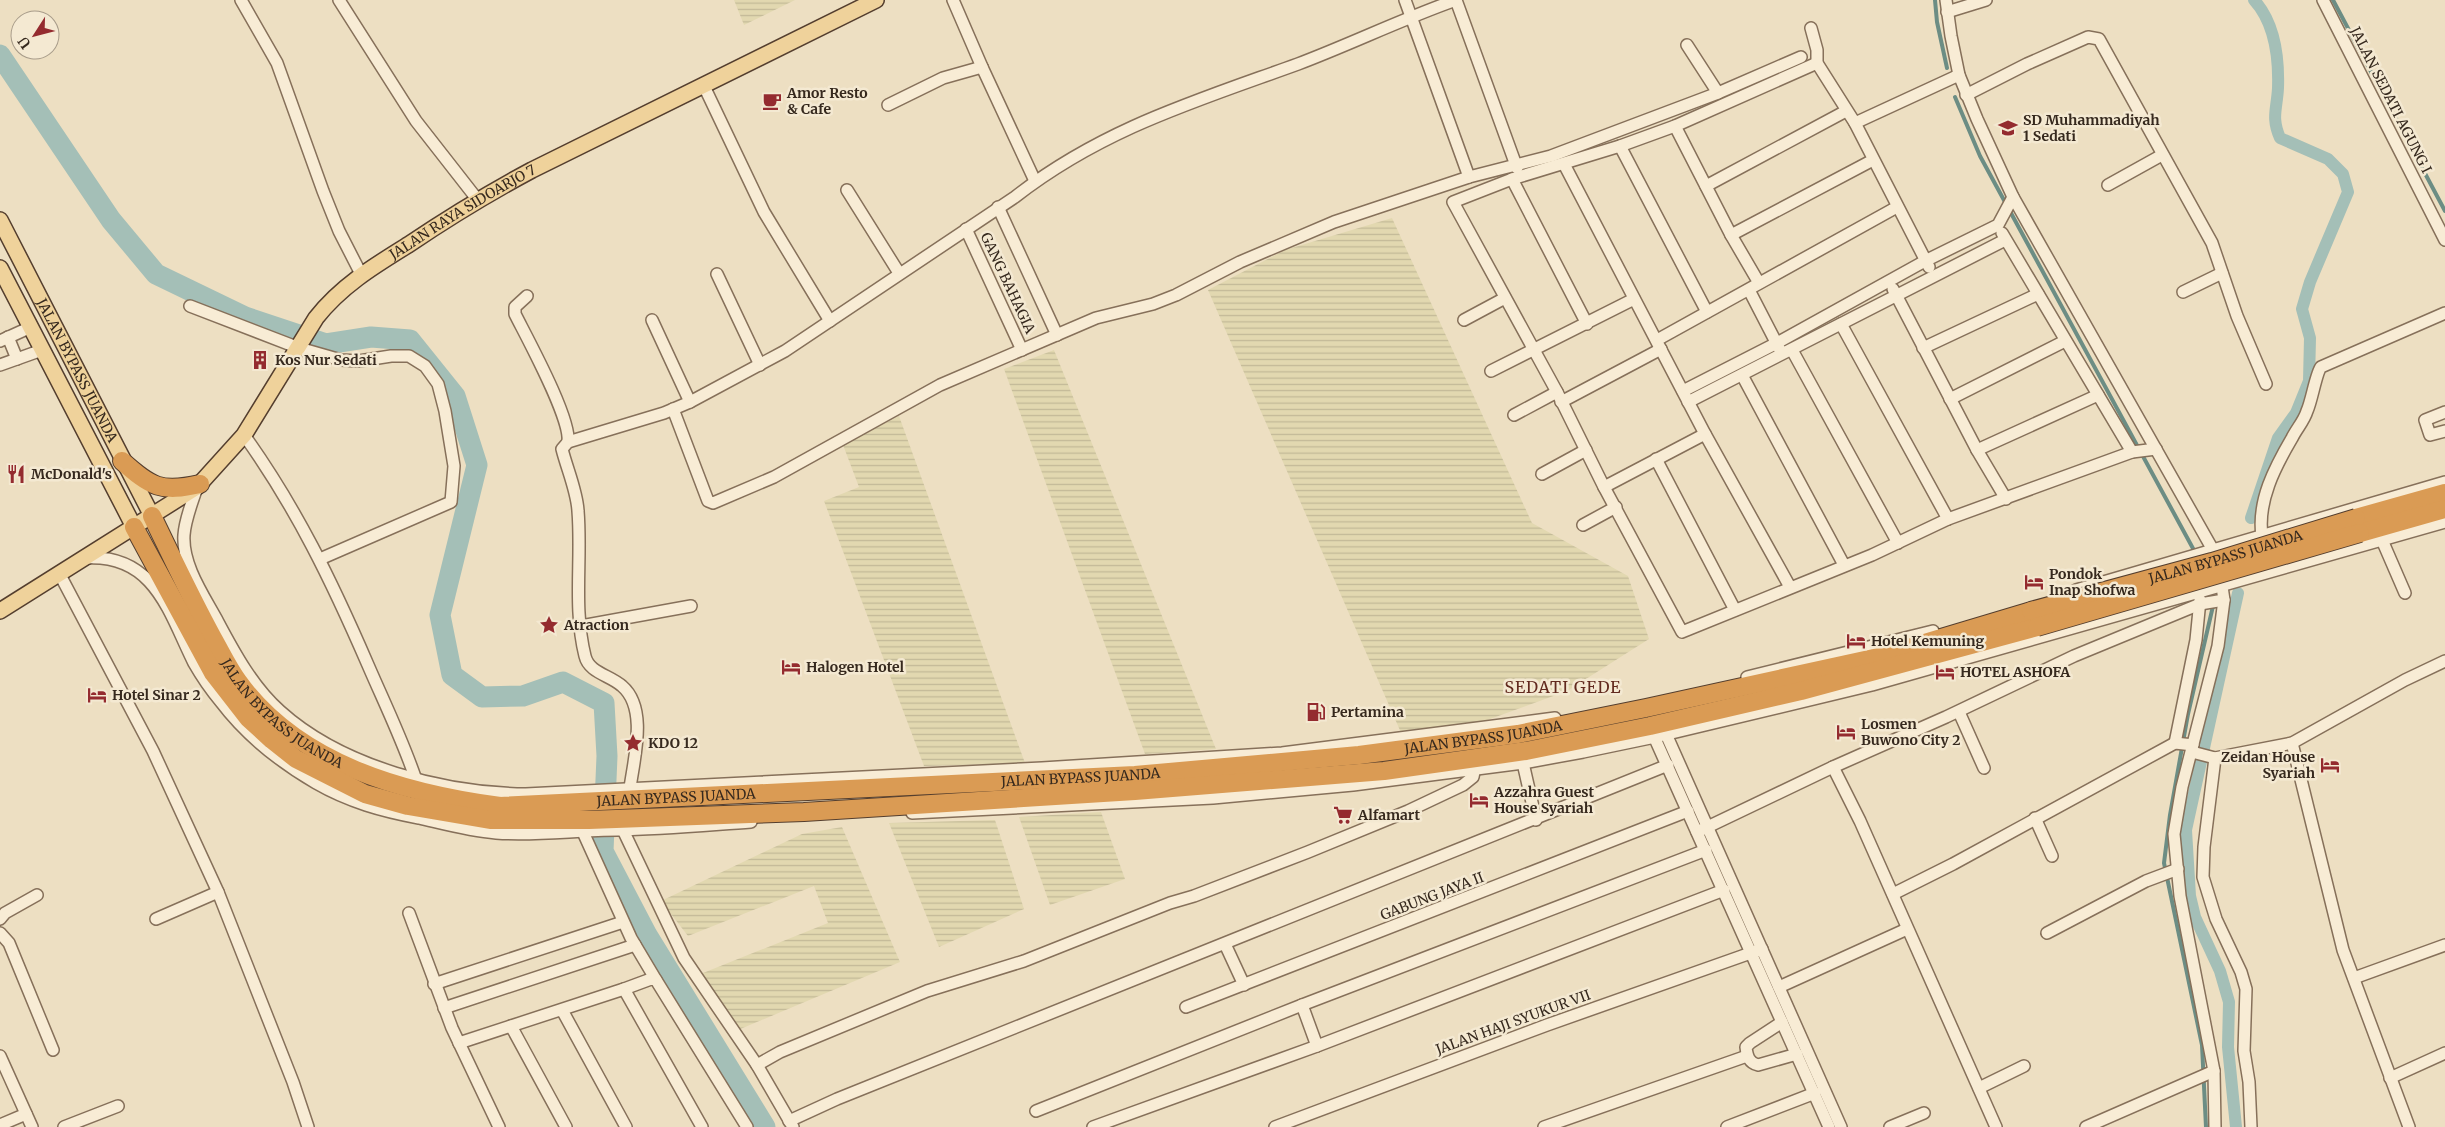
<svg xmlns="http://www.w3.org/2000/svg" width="2445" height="1127" font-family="Merriweather,serif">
  <defs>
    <pattern id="farmland-rules" width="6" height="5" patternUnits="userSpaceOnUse" patternTransform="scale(1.25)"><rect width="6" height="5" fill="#e2d8b0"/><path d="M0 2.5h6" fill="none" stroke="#c2b997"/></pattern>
  </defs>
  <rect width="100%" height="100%" fill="#eddfc2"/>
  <!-- farmland -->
  <g fill="url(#farmland-rules)">
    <path d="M 734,0 L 795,0 L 744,25 Z"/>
    <path d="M 1392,218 L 1532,523 L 1628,576 L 1649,639 L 1567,691 L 1479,723 L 1402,735 L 1208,290 L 1285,250 Z"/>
    <path d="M 1054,350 L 1216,749 L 1145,754 L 1004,369 Z"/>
    <path d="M 899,416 L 1025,763 L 924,766 L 824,501 L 859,487 L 843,445 Z"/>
    <path d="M 1101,812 L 1125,879 L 1050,905 L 1019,817 Z"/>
    <path d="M 995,820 L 1024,909 L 939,947 L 889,823 Z"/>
    <path d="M 842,827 L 900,962 L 738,1030 L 698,975 L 828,923 L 814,886 L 688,936 L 661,901 L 802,834 Z"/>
  </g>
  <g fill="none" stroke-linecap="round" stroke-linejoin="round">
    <!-- stream -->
    <g stroke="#6c8d84" stroke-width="4">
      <path d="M 1935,0 L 1937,22 L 1947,68"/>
      <path d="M 2333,0 L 2445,211"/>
      <path d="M 1955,97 L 1980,156 L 2196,554"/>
      <path d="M 2206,1127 L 2202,1045 L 2164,863 L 2170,815 L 2188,714 L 2213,606 L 2209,591"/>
    </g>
    <!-- canal -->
    <g stroke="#a4bfb7" stroke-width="12">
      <path d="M 2251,518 L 2278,438 L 2296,413 L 2309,381 L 2310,338 L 2302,309 L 2310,282 L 2348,192 L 2343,174 L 2328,159 L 2280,138 C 2271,117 2277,109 2278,88 C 2279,58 2275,23 2254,0"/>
      <path d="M 2236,1127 L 2228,1047 L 2229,1002 L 2220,971 L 2195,917 L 2190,896 L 2186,830 L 2238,593"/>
    </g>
    <!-- river -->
    <path stroke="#a4bfb7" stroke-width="21" d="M 0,55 L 111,220 L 156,274 L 245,317 L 326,344 L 371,337 L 410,340 L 455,396 L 477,465 L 440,615 L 452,675 L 482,697 L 523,696 L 563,682 L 604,703 L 607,756 L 603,851 L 647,935 L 765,1127"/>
    <!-- minor casing -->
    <g stroke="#86705a" stroke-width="14">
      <g id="minor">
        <path d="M 241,0 L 277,63 L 323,191 L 339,231 L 361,274"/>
        <path d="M 339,0 L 416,121 L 477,199"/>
        <path d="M 953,0 L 982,67 L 1035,181"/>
        <path d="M 1405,0 L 1469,177"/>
        <path d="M 1456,0 L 1517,168"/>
        <path d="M 1946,0 L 1951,36 L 1959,75 L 1977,119 L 2013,197 L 2213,550 L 2215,557"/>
        <path d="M 2323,0 L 2445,240"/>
        <path d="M 1947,12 L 1986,0"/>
        <path d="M 1811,28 L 1817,50 L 1817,63 L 1855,123 L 1929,267"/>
        <path d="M 1817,63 L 1675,126 L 1620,146 L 1512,179 L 1453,202 L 1557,392 L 1604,487 L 1682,632 L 1872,555 L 1948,519 L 2132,452 L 2156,449"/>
        <path d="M 703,84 L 764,212 L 830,321"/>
        <path d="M 1718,93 L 1801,57"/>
        <path d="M 1966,95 L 2027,64 L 2088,37 L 2099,39 L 2212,243 L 2237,316 L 2266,384"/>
        <path d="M 888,105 L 943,78 L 982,67"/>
        <path d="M 1855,123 L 1959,75"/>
        <path d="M 1675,126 L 1731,235 L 1759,283"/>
        <path d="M 1620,146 L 1707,312"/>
        <path d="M 1564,164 L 1705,434 L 1790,587"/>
        <path d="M 1512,179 L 1587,324"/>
        <path d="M 2108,185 L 2162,155"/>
        <path d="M 1706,186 L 1846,111"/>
        <path d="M 847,190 L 899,273"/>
        <path d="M 998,207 L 1057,335"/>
        <path d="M 966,229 L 1022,350"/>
        <path d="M 2002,233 L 2132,452"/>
        <path d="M 1731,235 L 1873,160"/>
        <path d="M 717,274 L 760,365"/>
        <path d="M 1893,289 L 1977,450 L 2006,499"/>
        <path d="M 1749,290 L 1780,350"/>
        <path d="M 2183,292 L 2222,273"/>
        <path d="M 527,296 L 515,307 L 515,314 C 527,338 571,418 568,442"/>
        <path d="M 190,306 L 299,348 L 341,360 L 359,361 L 391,356 L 409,356 L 425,366 L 438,384 L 445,411 L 454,466 L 451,502 L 320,559"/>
        <path d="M 652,320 L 690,402"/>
        <path d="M 1464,320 L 1505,298"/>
        <path d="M 1841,324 L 1948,519"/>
        <path d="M 8,337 L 17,359"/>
        <path d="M 1657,340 L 1897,207"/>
        <path d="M 0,341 L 31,327"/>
        <path d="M 1923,348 L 2038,294"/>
        <path d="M 1792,350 L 1898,543"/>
        <path d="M 0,365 L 42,350"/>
        <path d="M 1491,371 L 1634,299"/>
        <path d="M 1742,375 L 1844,565"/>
        <path d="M 1683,391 L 1777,343 L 1925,261 L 1998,225 L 2013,197"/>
        <path d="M 1950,399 L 2065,341"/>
        <path d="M 1561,402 L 1661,349"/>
        <path d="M 1688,402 L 2005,240"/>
        <path d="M 673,409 L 708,501 L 713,503 L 774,477 L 940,385 L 1096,318 L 1153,304 L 1176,295 L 1240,262 L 1334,222 L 1469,177 L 1551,156 L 1718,93 L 1687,45"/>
        <path d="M 2445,412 L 2425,420 L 2430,435 L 2445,431"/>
        <path d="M 1514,415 L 1557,392"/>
        <path d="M 244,435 C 297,509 332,582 368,665 C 384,702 402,739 415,777"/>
        <path d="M 1977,450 L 2098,395"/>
        <path d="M 1656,459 L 1735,610"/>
        <path d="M 1542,474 L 1586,450"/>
        <path d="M 197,487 C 192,503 185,519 184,535 C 182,565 204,596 218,622 C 235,654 253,687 280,711 C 342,767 444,793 526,794 L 1042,768 L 1282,753 L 1555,718"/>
        <path d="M 1604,487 L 1705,434"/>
        <path d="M 1583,525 L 1616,507"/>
        <path d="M 2262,536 C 2257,501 2275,467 2292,438 C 2297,428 2304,421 2307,411 C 2312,400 2316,373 2321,367 L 2445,313"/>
        <path d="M 2382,540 L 2405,593"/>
        <path d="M 86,558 C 155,554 169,613 194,663 C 202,677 211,690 221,702 C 246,735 280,762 316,783 C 349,802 382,811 419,818 C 445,824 470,831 496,833 C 537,836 577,830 618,830 C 662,829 707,825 751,822"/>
        <path d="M 59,573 L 153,751 L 218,892 L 293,1082 L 308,1127"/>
        <path d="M 2076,590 L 2445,482"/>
        <path d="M 581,626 L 691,606"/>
        <path d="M 1747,677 L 1933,631"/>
        <path d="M 1959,712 L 1984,768"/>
        <path d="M 1652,732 L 1829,1127"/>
        <path d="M 1666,734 L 1841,1127"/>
        <path d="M 2175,743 L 2196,640 L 2200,600"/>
        <path d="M 2292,743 L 2343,950 L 2409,1127"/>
        <path d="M 2192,752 L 2215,758 L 2292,743 L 2405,680 L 2445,661"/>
        <path d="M 2215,758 L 2204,847 L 2203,877 L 2216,919 L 2241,972 L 2246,989 L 2244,1051 L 2249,1082 L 2251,1127"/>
        <path d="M 1523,763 L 1536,820"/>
        <path d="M 1833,767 L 1860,821 L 1996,1127"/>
        <path d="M 630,788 C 634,758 648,708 622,686 C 610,675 589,673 585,656 C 573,608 582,559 578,511 C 577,491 567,469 562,449 L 568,442 L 664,413 L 690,402 L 785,351 L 1015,197 C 1102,129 1196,101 1298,64 C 1351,44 1402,19 1456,0"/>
        <path d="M 912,813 L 1213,798 L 1353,785 L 1523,763 L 1583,752 L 1655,737 L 1872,685 L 2445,522"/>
        <path d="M 2035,818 L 2052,856"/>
        <path d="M 623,830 L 684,958 L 757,1065 L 793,1127"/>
        <path d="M 583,832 L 631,938 L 656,980"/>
        <path d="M 1697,832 L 1833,767 L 1946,717 L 2074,656 L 2200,604 L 2224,600"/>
        <path d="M 1893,894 L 1953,864 L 2175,743 L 2193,745"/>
        <path d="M 409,913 L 452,1028 L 499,1127"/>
        <path d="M 0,919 L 5,913 L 37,895"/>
        <path d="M 156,919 L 218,892"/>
        <path d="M 0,933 L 9,943 L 53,1050"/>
        <path d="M 2047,933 L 2146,881 L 2178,869"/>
        <path d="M 1225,944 L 1244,985"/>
        <path d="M 2354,978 L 2445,945"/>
        <path d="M 434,984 L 623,922"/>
        <path d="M 1779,987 L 1907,929"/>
        <path d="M 624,989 L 651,979 L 656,980 L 747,1127"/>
        <path d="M 1302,1005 L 1317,1046"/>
        <path d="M 1186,1007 L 1688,811"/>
        <path d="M 444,1008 L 635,945"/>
        <path d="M 562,1010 L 626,1127"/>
        <path d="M 1782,1022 L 1750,1043 L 1746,1047 C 1747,1056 1749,1063 1758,1065 L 1797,1054"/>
        <path d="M 511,1026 L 566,1127"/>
        <path d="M 459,1043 L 624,989 L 702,1127"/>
        <path d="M 0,1056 L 32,1127"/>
        <path d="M 757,1065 L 780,1052 L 927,991 L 1024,961 L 1170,903 L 1194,896 L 1308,852 L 1408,811 L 1463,785 L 1473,777 L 1475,767"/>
        <path d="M 2390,1078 L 2445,1053"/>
        <path d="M 1979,1088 L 2024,1066"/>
        <path d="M 1036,1111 L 1302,1005 L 1706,850"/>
        <path d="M 789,1121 L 837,1099 L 1668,765"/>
        <path d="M 0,1125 L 26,1114"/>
        <path d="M 64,1127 L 118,1106"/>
        <path d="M 1093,1127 L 1317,1046 L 1724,890"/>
        <path d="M 1275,1127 L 1547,1025 L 1762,949"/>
        <path d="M 1544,1127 L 1747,1056"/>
        <path d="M 1727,1127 L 1815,1093"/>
        <path d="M 1890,1127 L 1924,1113"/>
        <path d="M 2086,1127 L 2214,1071"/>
        <path d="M 2215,1127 L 2214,1071 L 2180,896 L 2174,834 L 2182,787 L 2218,646 L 2224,600 L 2221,580"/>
      </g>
    </g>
    <!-- major casing -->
    <g stroke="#543e2e" stroke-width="18">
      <g id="major">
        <path id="s1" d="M 0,220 L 152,516"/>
        <path d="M 0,268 L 134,527"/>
        <path id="s2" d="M 0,611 L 197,487 L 244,435 L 316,318 C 341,286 374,266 408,245 C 448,218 489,193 532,170 L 876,0"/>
      </g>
    </g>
    <!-- highway casing -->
    <g stroke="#543e2e" stroke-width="20">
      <g id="highway">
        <path d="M 122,461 C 151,487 161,493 200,484"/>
        <path id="s3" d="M 152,516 C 172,557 191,598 213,638 C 221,652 228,667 238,681 C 298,764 403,793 500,806 L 1135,775 L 1359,755 L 1518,734 L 1646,708 L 1874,658 L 2031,611"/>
        <path d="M 2356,518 L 2445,493"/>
        <path d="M 134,527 L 213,673 L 248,718 L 272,740 L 296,759 L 365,794 L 408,806 L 490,820 L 589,820 L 804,812 L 1135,791 L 1384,771 L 1526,751 L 1650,726 L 1801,691 L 2037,627"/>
        <path d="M 2360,533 L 2445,509"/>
      </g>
    </g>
    <!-- minor -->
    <use href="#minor" stroke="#f8ecd5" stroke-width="11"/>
    <!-- major -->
    <use href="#major" stroke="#efd29b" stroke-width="15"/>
    <!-- highway -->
    <use href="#highway" stroke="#da9b54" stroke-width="18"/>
    <!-- highway-bridge casing -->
    <g stroke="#543e2e" stroke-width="20" stroke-linecap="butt">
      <g id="highway-bridge">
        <path id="s4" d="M 2031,611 L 2212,562 L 2356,518"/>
        <path d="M 2037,627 L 2360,533"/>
      </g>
    </g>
    <!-- highway-bridge -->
    <use href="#highway-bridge" stroke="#da9b54" stroke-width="18"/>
  </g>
  <!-- icons -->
  <defs>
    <g id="cafe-bare" transform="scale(1.5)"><path d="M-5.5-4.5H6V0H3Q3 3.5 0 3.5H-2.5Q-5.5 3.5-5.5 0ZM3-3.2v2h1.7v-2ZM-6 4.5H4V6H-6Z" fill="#942b2f" stroke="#f4e9d2" stroke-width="2.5" paint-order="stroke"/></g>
    <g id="school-bare" transform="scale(1.5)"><path d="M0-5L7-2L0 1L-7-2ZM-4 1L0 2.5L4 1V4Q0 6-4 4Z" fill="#942b2f" stroke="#f4e9d2" stroke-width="2.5" paint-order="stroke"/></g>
    <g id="building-bare" transform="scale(1.5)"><path d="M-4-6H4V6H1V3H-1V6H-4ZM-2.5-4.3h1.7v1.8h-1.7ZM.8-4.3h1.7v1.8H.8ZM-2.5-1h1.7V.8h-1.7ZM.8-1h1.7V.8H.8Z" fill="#942b2f" stroke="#f4e9d2" stroke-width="2.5" paint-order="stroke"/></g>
    <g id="restaurant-bare" transform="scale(1.5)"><path d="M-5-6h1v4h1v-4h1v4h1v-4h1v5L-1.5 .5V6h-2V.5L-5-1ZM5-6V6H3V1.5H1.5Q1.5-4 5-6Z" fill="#942b2f" stroke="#f4e9d2" stroke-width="2.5" paint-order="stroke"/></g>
    <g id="hotel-bare" transform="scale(1.5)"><path d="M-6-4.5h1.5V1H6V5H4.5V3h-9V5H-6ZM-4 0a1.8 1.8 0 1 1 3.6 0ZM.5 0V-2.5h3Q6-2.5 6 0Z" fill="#942b2f" stroke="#f4e9d2" stroke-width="2.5" paint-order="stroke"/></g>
    <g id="sight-bare" transform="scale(1.5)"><path d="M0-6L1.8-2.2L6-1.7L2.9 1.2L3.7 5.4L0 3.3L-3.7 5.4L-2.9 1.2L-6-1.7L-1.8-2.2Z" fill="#942b2f" stroke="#f4e9d2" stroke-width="2.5" paint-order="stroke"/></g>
    <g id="fuel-bare" transform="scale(1.5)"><path d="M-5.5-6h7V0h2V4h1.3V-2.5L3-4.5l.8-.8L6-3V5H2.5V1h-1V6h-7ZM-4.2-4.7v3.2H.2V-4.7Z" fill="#942b2f" stroke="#f4e9d2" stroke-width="2.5" paint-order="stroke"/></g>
    <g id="supermarket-bare" transform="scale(1.5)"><path d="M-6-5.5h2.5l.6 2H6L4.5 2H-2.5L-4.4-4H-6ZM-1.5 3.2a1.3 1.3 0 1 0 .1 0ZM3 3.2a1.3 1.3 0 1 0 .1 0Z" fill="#942b2f" stroke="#f4e9d2" stroke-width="2.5" paint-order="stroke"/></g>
  </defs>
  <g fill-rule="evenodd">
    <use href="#cafe-bare" x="772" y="101"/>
    <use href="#school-bare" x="2008" y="128"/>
    <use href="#building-bare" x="260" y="360"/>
    <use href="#restaurant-bare" x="16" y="474"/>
    <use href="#hotel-bare" x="2034" y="582"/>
    <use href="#sight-bare" x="549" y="625"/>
    <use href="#hotel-bare" x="1856" y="641"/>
    <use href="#hotel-bare" x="791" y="667"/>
    <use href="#hotel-bare" x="1945" y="672"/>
    <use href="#hotel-bare" x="97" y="695"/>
    <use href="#fuel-bare" x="1316" y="712"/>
    <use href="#hotel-bare" x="1846" y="732"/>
    <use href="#sight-bare" x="633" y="743"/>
    <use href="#hotel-bare" x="2330" y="765"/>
    <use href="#hotel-bare" x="1479" y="800"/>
    <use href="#supermarket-bare" x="1343" y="815"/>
  </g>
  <g text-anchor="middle" stroke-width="5" stroke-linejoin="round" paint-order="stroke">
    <!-- poi labels -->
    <g font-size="14" font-weight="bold" fill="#36291e" stroke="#f4e9d2" text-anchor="start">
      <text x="787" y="98">Amor Resto<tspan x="787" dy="16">&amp; Cafe</tspan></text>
      <text x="2023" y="125">SD Muhammadiyah<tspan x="2023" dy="16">1 Sedati</tspan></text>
      <text x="275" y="365">Kos Nur Sedati</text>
      <text x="31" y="479">McDonald's</text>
      <text x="2049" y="579">Pondok<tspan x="2049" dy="16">Inap Shofwa</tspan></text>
      <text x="564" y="630">Atraction</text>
      <text x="1871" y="646">Hotel Kemuning</text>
      <text x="806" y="672">Halogen Hotel</text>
      <text x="1960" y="677">HOTEL ASHOFA</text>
      <text x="112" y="700">Hotel Sinar 2</text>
      <text x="1331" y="717">Pertamina</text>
      <text x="1861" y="729">Losmen<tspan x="1861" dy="16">Buwono City 2</tspan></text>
      <text x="648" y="748">KDO 12</text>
      <text x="2315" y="762" text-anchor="end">Zeidan House<tspan x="2315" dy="16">Syariah</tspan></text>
      <text x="1494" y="797">Azzahra Guest<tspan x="1494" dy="16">House Syariah</tspan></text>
      <text x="1358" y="820">Alfamart</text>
    </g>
    <!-- street labels -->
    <g font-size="14" fill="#36291e" stroke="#f4e9d2">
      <text transform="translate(2391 100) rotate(63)" y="5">JALAN SEDATI AGUNG I</text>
      <text dy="5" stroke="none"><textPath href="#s2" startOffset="622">JALAN RAYA SIDOARJO 7</textPath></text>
      <text transform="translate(1008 283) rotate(65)" y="5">GANG BAHAGIA</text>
      <text dy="5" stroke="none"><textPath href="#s1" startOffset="169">JALAN BYPASS JUANDA</textPath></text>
      <text dy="5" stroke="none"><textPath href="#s4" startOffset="202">JALAN BYPASS JUANDA</textPath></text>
      <text dy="5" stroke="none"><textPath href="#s3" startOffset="241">JALAN BYPASS JUANDA</textPath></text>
      <text dy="5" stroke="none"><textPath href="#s3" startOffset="1471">JALAN BYPASS JUANDA</textPath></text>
      <text dy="5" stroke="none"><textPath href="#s3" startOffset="1066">JALAN BYPASS JUANDA</textPath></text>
      <text dy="5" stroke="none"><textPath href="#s3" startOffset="661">JALAN BYPASS JUANDA</textPath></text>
      <text transform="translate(1432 896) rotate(-21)" y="5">GABUNG JAYA II</text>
      <text transform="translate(1513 1022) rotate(-20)" y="5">JALAN HAJI SYUKUR VII</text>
    </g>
    <!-- quarter labels -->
    <g font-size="16" letter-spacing="1" fill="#622a1e" stroke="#f4e9d2">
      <text x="1563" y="693">SEDATI GEDE</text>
    </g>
  </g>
  <!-- north arrow -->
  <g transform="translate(35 35) rotate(234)"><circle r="24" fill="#f4e9d2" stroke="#a89c8a"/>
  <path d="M0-4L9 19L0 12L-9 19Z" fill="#942b2f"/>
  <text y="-8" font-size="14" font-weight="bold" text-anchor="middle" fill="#36291e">U</text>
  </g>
</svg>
